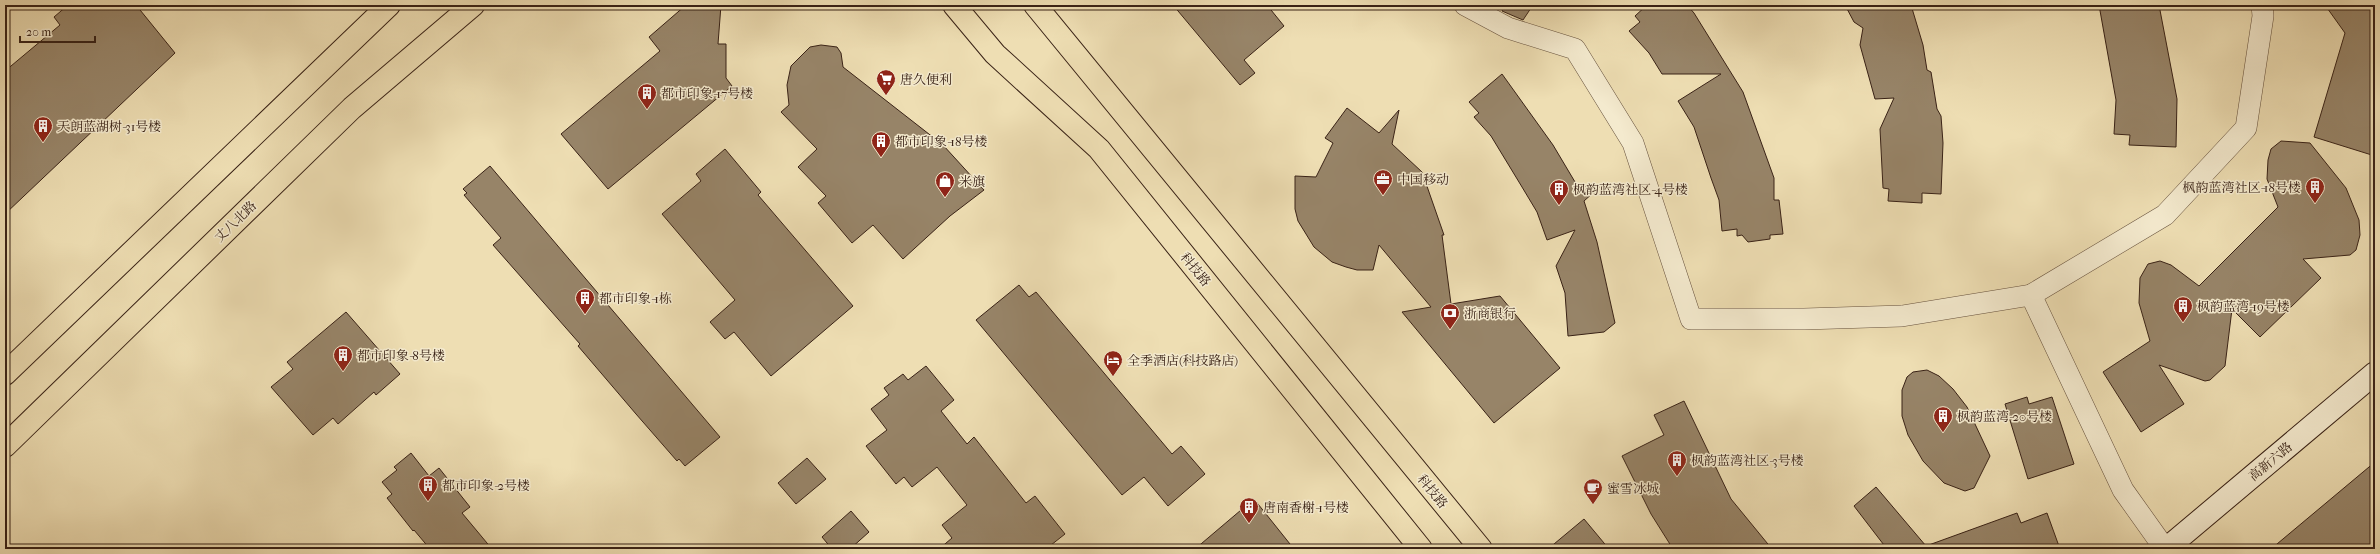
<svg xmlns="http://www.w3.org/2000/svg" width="2380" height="554" font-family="'IM FELL French Canon','Noto Serif SC',serif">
  <rect width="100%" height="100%" fill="#eedeb3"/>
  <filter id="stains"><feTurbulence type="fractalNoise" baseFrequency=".005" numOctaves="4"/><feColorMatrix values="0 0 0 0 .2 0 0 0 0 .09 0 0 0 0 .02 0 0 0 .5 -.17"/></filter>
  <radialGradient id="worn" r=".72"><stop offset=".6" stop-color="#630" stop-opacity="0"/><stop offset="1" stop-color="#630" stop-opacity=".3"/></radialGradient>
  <!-- building -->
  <g fill="#978468" stroke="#392216">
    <path d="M 68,5 L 136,5 L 175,53 L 5,214 L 5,71 L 60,25 L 54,17 Z"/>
    <path d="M 686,5 L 721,5 L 718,44 L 726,44 L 726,78 L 732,86 L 608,189 L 561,134 L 660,51 L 649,37 Z"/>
    <path d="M 1173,5 L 1267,5 L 1284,26 L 1244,60 L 1255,73 L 1240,85 Z"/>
    <path d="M 1506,5 L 1533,5 L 1523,20 L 1502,11 Z"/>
    <path d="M 1647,5 L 1687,5 L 1694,13 L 1743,92 L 1774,178 L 1774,200 L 1779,200 L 1783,234 L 1770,235 L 1770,239 L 1748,242 L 1742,235 L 1737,236 L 1737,229 L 1722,231 L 1719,200 L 1711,178 L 1694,127 L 1678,101 L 1721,74 L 1662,74 L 1649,53 L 1629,31 L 1640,22 L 1635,16 Z"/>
    <path d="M 1845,5 L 1911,5 L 1923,45 L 1927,70 L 1931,72 L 1937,109 L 1941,116 L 1943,143 L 1941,194 L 1922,193 L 1922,203 L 1888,201 L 1889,189 L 1883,188 L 1880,129 L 1894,98 L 1875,99 L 1860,45 L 1863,28 L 1854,22 Z"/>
    <path d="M 2099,5 L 2159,5 L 2177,99 L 2176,147 L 2129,145 L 2130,135 L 2114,134 L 2116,100 Z"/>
    <path d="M 2325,5 L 2375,5 L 2375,156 L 2314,137 L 2345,33 Z"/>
    <path d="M 821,45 L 837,47 L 841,53 L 843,67 L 943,145 L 984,190 L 950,216 L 903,259 L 873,225 L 852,243 L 818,203 L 826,196 L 798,167 L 817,149 L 781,112 L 789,105 L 787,85 L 791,66 L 810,47 Z"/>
    <path d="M 1502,74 L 1553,145 L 1578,187 L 1603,184 L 1584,201 L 1597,242 L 1615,323 L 1604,332 L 1568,336 L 1565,293 L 1556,266 L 1575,230 L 1547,240 L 1537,212 L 1522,187 L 1491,136 L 1474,117 L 1479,113 L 1469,102 Z"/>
    <path d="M 1347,108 L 1379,133 L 1399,110 L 1392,144 L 1422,172 L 1444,235 L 1442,235 L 1451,304 L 1500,296 L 1560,368 L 1494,423 L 1402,312 L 1431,307 L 1379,245 L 1373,270 L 1357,270 L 1346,267 L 1332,262 L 1314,247 L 1298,221 L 1295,209 L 1295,176 L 1316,177 L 1333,143 L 1325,138 Z"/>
    <path d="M 2281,141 L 2310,143 L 2346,188 L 2359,220 L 2360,235 L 2356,250 L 2350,255 L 2303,259 L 2321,278 L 2260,337 L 2232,309 L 2225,366 L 2210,380 L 2205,381 L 2159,365 L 2184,404 L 2141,432 L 2103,372 L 2150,341 L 2139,303 L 2140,278 L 2148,264 L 2160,261 L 2171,265 L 2199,286 L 2278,207 L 2267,179 L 2268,160 L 2271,149 Z"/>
    <path d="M 725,149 L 761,192 L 758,195 L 853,306 L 771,376 L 734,332 L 725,339 L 710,322 L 735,300 L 662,214 L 701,181 L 696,174 Z"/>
    <path d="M 490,166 L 720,437 L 685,466 L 679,459 L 677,461 L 636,414 L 578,346 L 580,344 L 493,245 L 501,238 L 464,195 L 467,193 L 463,189 Z"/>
    <path d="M 1019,285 L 1029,297 L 1036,292 L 1172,454 L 1181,446 L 1205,474 L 1168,506 L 1144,477 L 1122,495 L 976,320 Z"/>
    <path d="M 346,312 L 400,374 L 376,395 L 374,392 L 338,424 L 333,418 L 313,435 L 271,387 L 293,369 L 287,362 Z"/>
    <path d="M 926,366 L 954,400 L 941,411 L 967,444 L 974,437 L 1026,503 L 1035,496 L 1065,534 L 1046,549 L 939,549 L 952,538 L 942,525 L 967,505 L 937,467 L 912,487 L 904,477 L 896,484 L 866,446 L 887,430 L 871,409 L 889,395 L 884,388 L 903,374 L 908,380 Z"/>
    <path d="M 1927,370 L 1939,376 L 1953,389 L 1967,407 L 1990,456 L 1974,488 L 1965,491 L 1944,483 L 1923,461 L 1908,435 L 1902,416 L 1902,390 L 1907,377 L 1913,372 Z"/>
    <path d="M 2027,397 L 2029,404 L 2052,397 L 2074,464 L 2028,479 L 2005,404 Z"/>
    <path d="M 1684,401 L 1731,499 L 1772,549 L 1673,549 L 1651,514 L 1622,456 L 1664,435 L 1654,415 Z"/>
    <path d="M 411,453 L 429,476 L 439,468 L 470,507 L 462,513 L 492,549 L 430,549 L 414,530 L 413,531 L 387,498 L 392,494 L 382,482 L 397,470 L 394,467 Z"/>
    <path d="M 807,458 L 826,479 L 796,504 L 778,483 Z"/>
    <path d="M 2375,462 L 2375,549 L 2271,549 Z"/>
    <path d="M 1876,487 L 1926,546 L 2017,513 L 2021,523 L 2047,513 L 2060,549 L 1887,549 L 1854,506 Z"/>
    <path d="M 1254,499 L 1294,549 L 1195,549 Z"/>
    <path d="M 851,511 L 869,532 L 850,549 L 832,549 L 822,537 Z"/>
    <path d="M 1584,519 L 1609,549 L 1548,549 Z"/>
  </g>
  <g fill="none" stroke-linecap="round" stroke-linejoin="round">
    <!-- street casing -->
    <g stroke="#66513d" stroke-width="22">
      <g id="street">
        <path d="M 1465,5 L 1508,28 L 1575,49 L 1633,143 L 1691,319 L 1804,319 L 1902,316 L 2031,295 L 2165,215 L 2246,128 L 2263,16 L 2262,5"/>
        <path d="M 2031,295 L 2123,490 L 2165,549"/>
      </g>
    </g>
    <!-- secondary casing -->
    <g stroke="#392216" stroke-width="24">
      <path id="secondary" d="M 2166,549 L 2375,373"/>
    </g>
    <!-- primary casing -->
    <g stroke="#392216" stroke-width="24">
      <g id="primary">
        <path d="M 954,5 L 995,54 L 1099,149 L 1421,549"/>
        <path d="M 1035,5 L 1481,549"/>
        <path d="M 5,374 L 389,5"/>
        <path d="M 5,446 L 352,108 L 473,5"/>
      </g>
    </g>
    <!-- street -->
    <use href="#street" stroke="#f4eace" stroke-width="21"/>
    <!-- secondary -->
    <use href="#secondary" stroke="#f4eace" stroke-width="22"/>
    <!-- primary -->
    <use href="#primary" stroke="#eedeb3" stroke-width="22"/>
  </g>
  <!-- icons -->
  <defs>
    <g id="supermarket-pin" transform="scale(1)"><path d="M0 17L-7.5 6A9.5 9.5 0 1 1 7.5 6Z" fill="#8f2418" stroke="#f4eace"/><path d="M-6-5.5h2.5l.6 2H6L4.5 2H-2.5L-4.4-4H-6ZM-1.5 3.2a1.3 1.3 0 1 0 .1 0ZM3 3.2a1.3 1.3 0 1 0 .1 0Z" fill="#fff"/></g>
    <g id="building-pin" transform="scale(1)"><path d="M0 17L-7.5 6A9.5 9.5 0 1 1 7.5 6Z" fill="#8f2418" stroke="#f4eace"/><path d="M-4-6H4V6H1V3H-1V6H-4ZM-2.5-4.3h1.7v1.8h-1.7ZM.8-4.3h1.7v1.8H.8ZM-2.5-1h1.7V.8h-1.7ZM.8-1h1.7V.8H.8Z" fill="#fff"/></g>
    <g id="office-pin" transform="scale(1)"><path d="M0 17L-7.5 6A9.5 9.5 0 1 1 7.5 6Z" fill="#8f2418" stroke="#f4eace"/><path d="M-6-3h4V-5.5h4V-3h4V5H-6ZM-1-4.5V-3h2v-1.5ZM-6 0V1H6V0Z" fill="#fff"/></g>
    <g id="shop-pin" transform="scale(1)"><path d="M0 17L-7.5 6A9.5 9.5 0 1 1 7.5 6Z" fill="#8f2418" stroke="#f4eace"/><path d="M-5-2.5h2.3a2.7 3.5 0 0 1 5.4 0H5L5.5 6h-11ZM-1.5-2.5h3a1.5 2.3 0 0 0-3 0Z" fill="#fff"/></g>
    <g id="bank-pin" transform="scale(1)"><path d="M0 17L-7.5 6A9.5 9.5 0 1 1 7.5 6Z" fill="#8f2418" stroke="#f4eace"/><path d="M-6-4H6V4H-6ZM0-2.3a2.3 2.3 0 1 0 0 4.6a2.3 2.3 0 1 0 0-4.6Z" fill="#fff"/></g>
    <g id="hotel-pin" transform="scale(1)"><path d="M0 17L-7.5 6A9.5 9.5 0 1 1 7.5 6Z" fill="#8f2418" stroke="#f4eace"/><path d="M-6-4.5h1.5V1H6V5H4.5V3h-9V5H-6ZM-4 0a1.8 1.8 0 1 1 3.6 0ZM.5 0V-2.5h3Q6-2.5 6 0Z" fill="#fff"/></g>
    <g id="cafe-pin" transform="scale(1)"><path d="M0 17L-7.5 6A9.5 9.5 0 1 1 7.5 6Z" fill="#8f2418" stroke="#f4eace"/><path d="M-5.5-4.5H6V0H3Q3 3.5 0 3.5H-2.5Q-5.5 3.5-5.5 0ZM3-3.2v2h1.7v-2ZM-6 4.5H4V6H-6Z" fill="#fff"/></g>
  </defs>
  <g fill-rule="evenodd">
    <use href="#supermarket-pin" x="886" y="79"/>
    <use href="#building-pin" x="647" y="93"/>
    <use href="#building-pin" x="43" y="126"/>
    <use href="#building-pin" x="881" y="141"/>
    <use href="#office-pin" x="1383" y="179"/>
    <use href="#shop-pin" x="945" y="181"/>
    <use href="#building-pin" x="2315" y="187"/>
    <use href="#building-pin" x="1559" y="189"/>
    <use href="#building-pin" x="585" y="298"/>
    <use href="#building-pin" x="2183" y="306"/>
    <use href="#bank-pin" x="1450" y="313"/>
    <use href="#building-pin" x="343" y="355"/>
    <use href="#hotel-pin" x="1113" y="360"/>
    <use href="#building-pin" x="1943" y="416"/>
    <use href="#building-pin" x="1677" y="460"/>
    <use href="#building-pin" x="428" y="485"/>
    <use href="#cafe-pin" x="1593" y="488"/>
    <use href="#building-pin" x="1249" y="507"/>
  </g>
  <g text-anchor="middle" stroke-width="3" stroke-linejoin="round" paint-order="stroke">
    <!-- poi labels -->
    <g font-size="13" fill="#392216" stroke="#f4eace" text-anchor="start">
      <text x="900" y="84">唐久便利</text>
      <text x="661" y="98">都市印象-17号楼</text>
      <text x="57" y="131">天朗蓝湖树-31号楼</text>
      <text x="895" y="146">都市印象-18号楼</text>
      <text x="1397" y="184">中国移动</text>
      <text x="959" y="186">米旗</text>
      <text x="2301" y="192" text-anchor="end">枫韵蓝湾社区-18号楼</text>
      <text x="1573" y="194">枫韵蓝湾社区-4号楼</text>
      <text x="599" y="303">都市印象-1栋</text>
      <text x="2197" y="311">枫韵蓝湾-19号楼</text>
      <text x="1464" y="318">浙商银行</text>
      <text x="357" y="360">都市印象-8号楼</text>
      <text x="1127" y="365">全季酒店(科技路店)</text>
      <text x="1957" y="421">枫韵蓝湾-20号楼</text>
      <text x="1691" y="465">枫韵蓝湾社区-3号楼</text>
      <text x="442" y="490">都市印象-2号楼</text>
      <text x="1607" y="493">蜜雪冰城</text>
      <text x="1263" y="512">唐南香榭-1号楼</text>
    </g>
    <!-- street labels -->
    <g font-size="13" fill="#392216" stroke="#f4eace">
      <text transform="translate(235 221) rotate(-44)" y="5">丈八北路</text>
      <text transform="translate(1196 269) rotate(51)" y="5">科技路</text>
      <text transform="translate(2270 461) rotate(-40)" y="5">高新六路</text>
      <text transform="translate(1433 491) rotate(51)" y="5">科技路</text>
    </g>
  </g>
  <!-- margin -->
  <rect width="2380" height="554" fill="none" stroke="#eedeb3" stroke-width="20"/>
  <rect x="6" y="6" width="2368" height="542" fill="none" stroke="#392216" stroke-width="2"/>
  <rect x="10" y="10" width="2360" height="534" fill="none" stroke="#392216"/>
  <!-- scale -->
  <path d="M20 36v6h75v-6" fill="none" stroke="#392216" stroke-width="2"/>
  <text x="26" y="36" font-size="12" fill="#392216" stroke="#f4eace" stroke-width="3" paint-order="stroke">20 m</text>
  <rect width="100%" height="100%" filter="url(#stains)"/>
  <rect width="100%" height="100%" fill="url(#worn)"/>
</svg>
